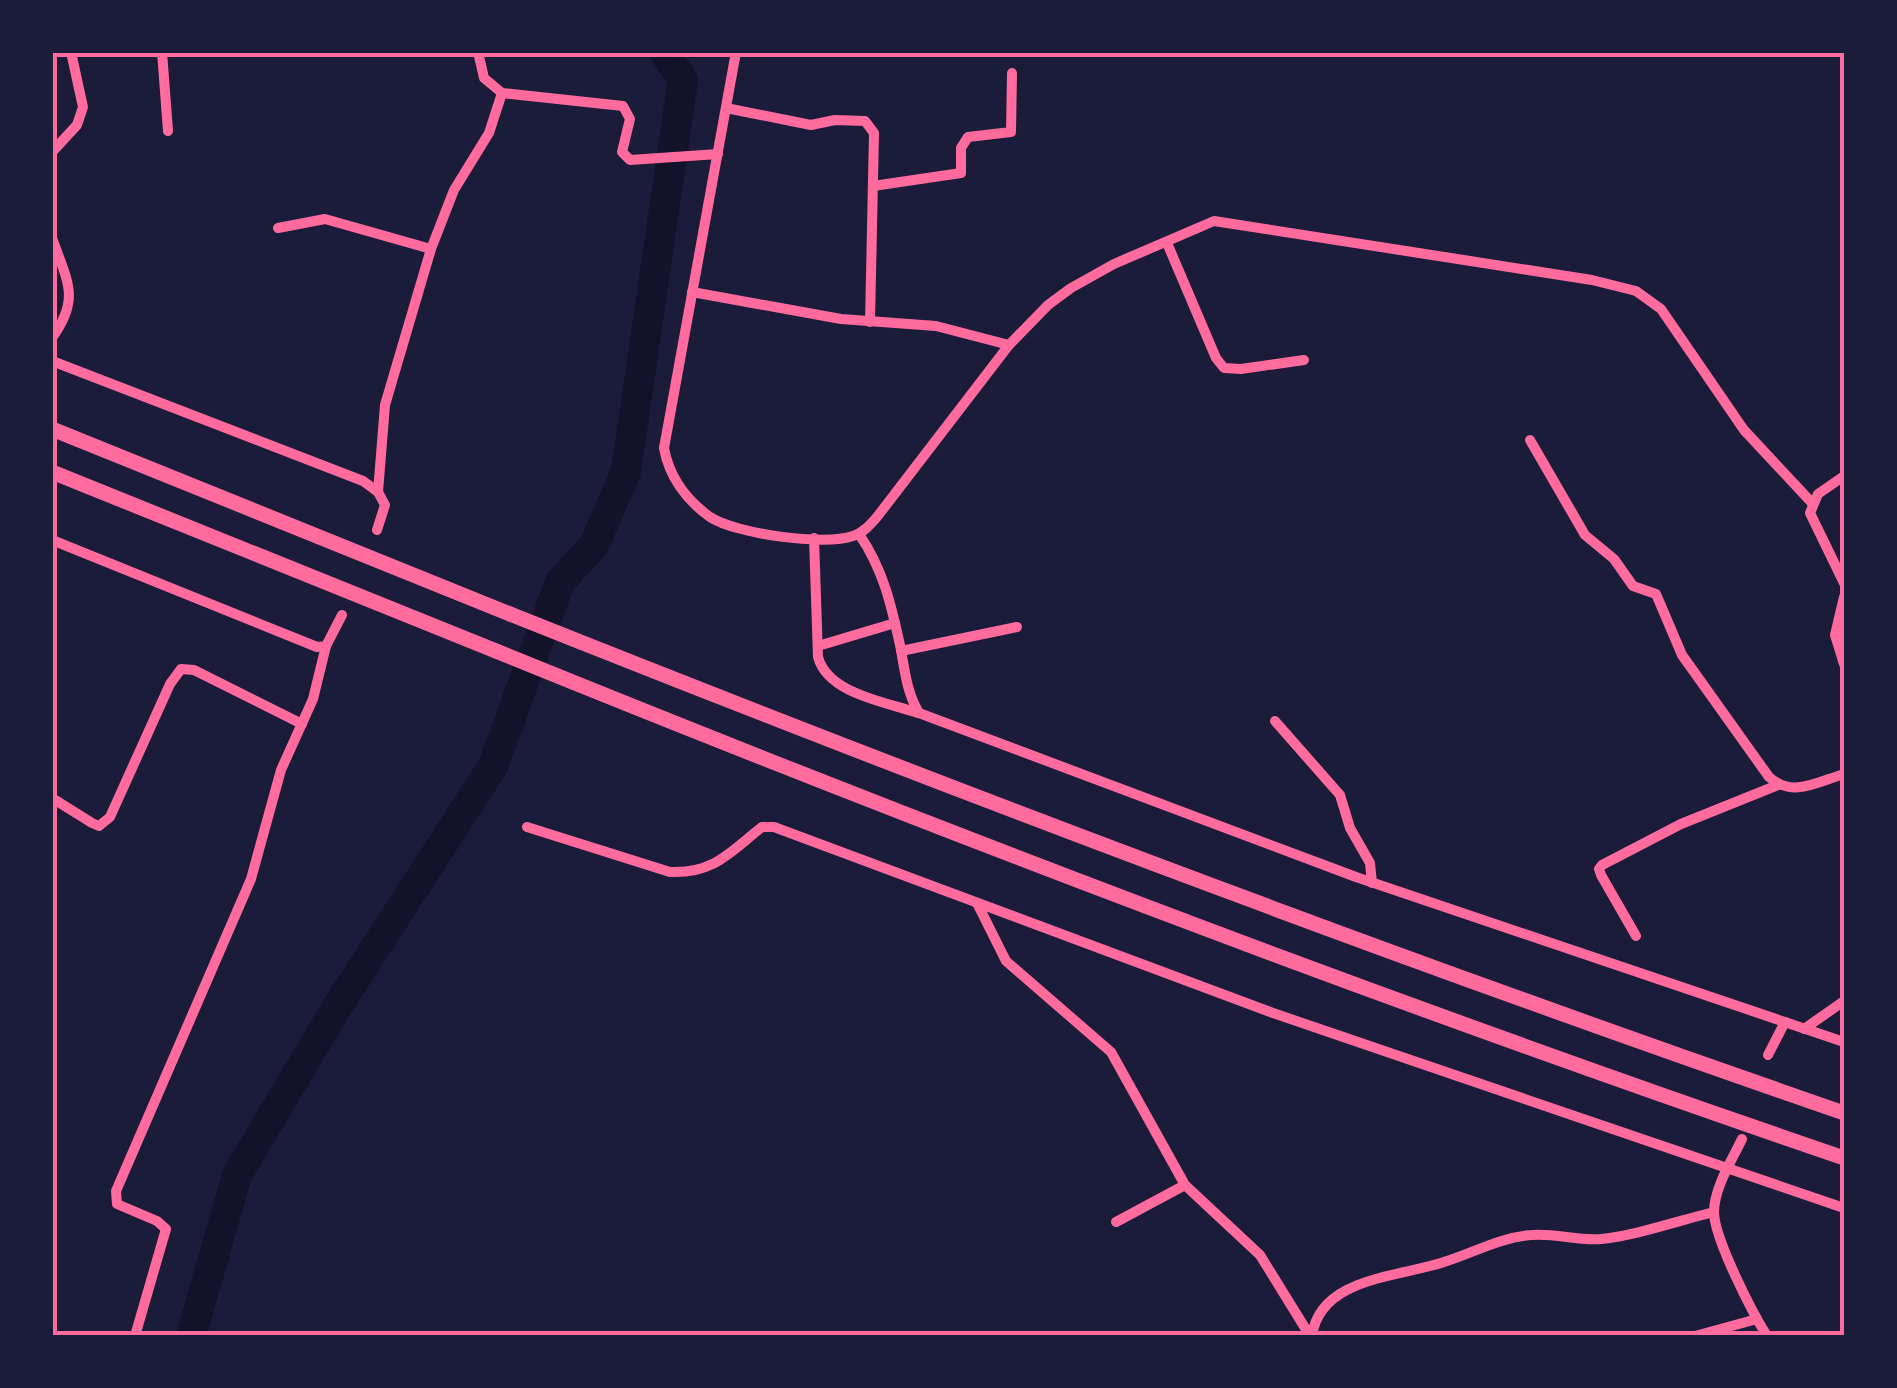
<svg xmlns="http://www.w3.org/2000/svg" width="1897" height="1388" font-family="'Source Serif 4',serif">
  <rect width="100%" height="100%" fill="#1b1b3a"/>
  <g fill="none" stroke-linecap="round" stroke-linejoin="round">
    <!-- river -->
    <path stroke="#12122b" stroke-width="30" d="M 191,1336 L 237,1175 L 337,1007 L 493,766 L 560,582 L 594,545 L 626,471 L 683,80 L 664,52"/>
    <!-- minor -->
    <g stroke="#ff6b9d" stroke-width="10">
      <path d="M 162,52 L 168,131"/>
      <path d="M 478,52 L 484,78 L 502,93 L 623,106 L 630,119 L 622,152 L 630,160 L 718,154"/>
      <path d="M 736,52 L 664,448 C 669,476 686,500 710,517 C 736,534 824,546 853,536 C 863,533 870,525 877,517 L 1009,345 L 1048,305 L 1071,288 L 1114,264 L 1214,221 L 1592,280 L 1636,291 L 1661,309 L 1744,430 L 1813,504"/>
      <path d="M 726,108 L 811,125 L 835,120 L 865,121 L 874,133 L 870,322"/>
      <path d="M 52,152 L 77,125 L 83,107 L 71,52"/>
      <path d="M 873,186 L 961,173 L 961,148 L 968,137 L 1011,132 L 1012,73"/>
      <path d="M 278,228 L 325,219 L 431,249"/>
      <path d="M 52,238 C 67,281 81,298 52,338"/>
      <path d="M 1167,243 L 1216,358 L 1224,368 L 1241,369 L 1304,360"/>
      <path d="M 692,292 L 841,319 L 936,326 L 1009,345"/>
      <path d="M 52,361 L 363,481 L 378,492 L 385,505 L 377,530"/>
      <path d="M 1530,440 L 1585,535 L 1614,559 L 1633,586 L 1656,594 L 1682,655 L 1769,777 C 1793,798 1817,782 1844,774"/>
      <path d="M 1844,476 L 1818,494 L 1810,513 L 1844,583"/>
      <path d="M 378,492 L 385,405 L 431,249 L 454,190 L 489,133 L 502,93"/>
      <path d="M 859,534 C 883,569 891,604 900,645 C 905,670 906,691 919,713 L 1356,877 L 1844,1042"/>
      <path d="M 814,538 L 818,657 C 828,694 886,702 918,713"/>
      <path d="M 52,540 L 317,647 L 326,646 L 342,615"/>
      <path d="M 1844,597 L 1835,635 L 1844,664"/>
      <path d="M 818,646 L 895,623"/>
      <path d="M 901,651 L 1017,627"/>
      <path d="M 1275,721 L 1340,795 L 1350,828 L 1370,863 L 1372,883"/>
      <path d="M 52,798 L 92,823 L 99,826 L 110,817 L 170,684 L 181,669 L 194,670 L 302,724"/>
      <path d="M 527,827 L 670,872 C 714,874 730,852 762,827 L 774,827 L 1273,1013 L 1844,1208"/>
      <path d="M 977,903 L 1006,961 L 1111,1052 L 1185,1185 L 1260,1255 L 1310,1336"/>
      <path d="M 1636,936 L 1601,875 L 1599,869 L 1602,865 L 1681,824 L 1778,785"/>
      <path d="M 1804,1029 L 1844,1001"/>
      <path d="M 1768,1055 L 1785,1022"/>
      <path d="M 1742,1139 C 1732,1160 1714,1188 1714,1212 C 1714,1238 1752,1312 1767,1336"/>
      <path d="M 1116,1222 L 1185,1185"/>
      <path d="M 135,1336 L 166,1229 L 157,1221 L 117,1204 L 116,1191 L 251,879 L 281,770 L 313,699 L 326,646"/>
      <path d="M 1312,1336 C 1320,1277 1400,1277 1444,1262 C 1473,1253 1501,1237 1532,1235 C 1555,1233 1578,1241 1601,1239 C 1638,1235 1677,1221 1714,1212"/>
      <path d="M 1695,1336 L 1757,1319"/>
    </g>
    <!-- primary -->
    <g stroke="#ff6b9d" stroke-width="15">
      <path d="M 52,429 L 510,614"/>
      <path d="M 52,472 L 496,651"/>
    </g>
    <!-- trunk -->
    <g stroke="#ff6b9d" stroke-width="15">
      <path d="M 510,614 C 951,790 1395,958 1844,1113"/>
      <path d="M 496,651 C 941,832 1390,1003 1844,1158"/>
    </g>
  </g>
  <!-- border -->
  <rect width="1897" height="1388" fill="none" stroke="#1b1b3a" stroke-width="110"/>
  <rect x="55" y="55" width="1787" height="1278" fill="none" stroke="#ff6b9d" stroke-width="4"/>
</svg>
